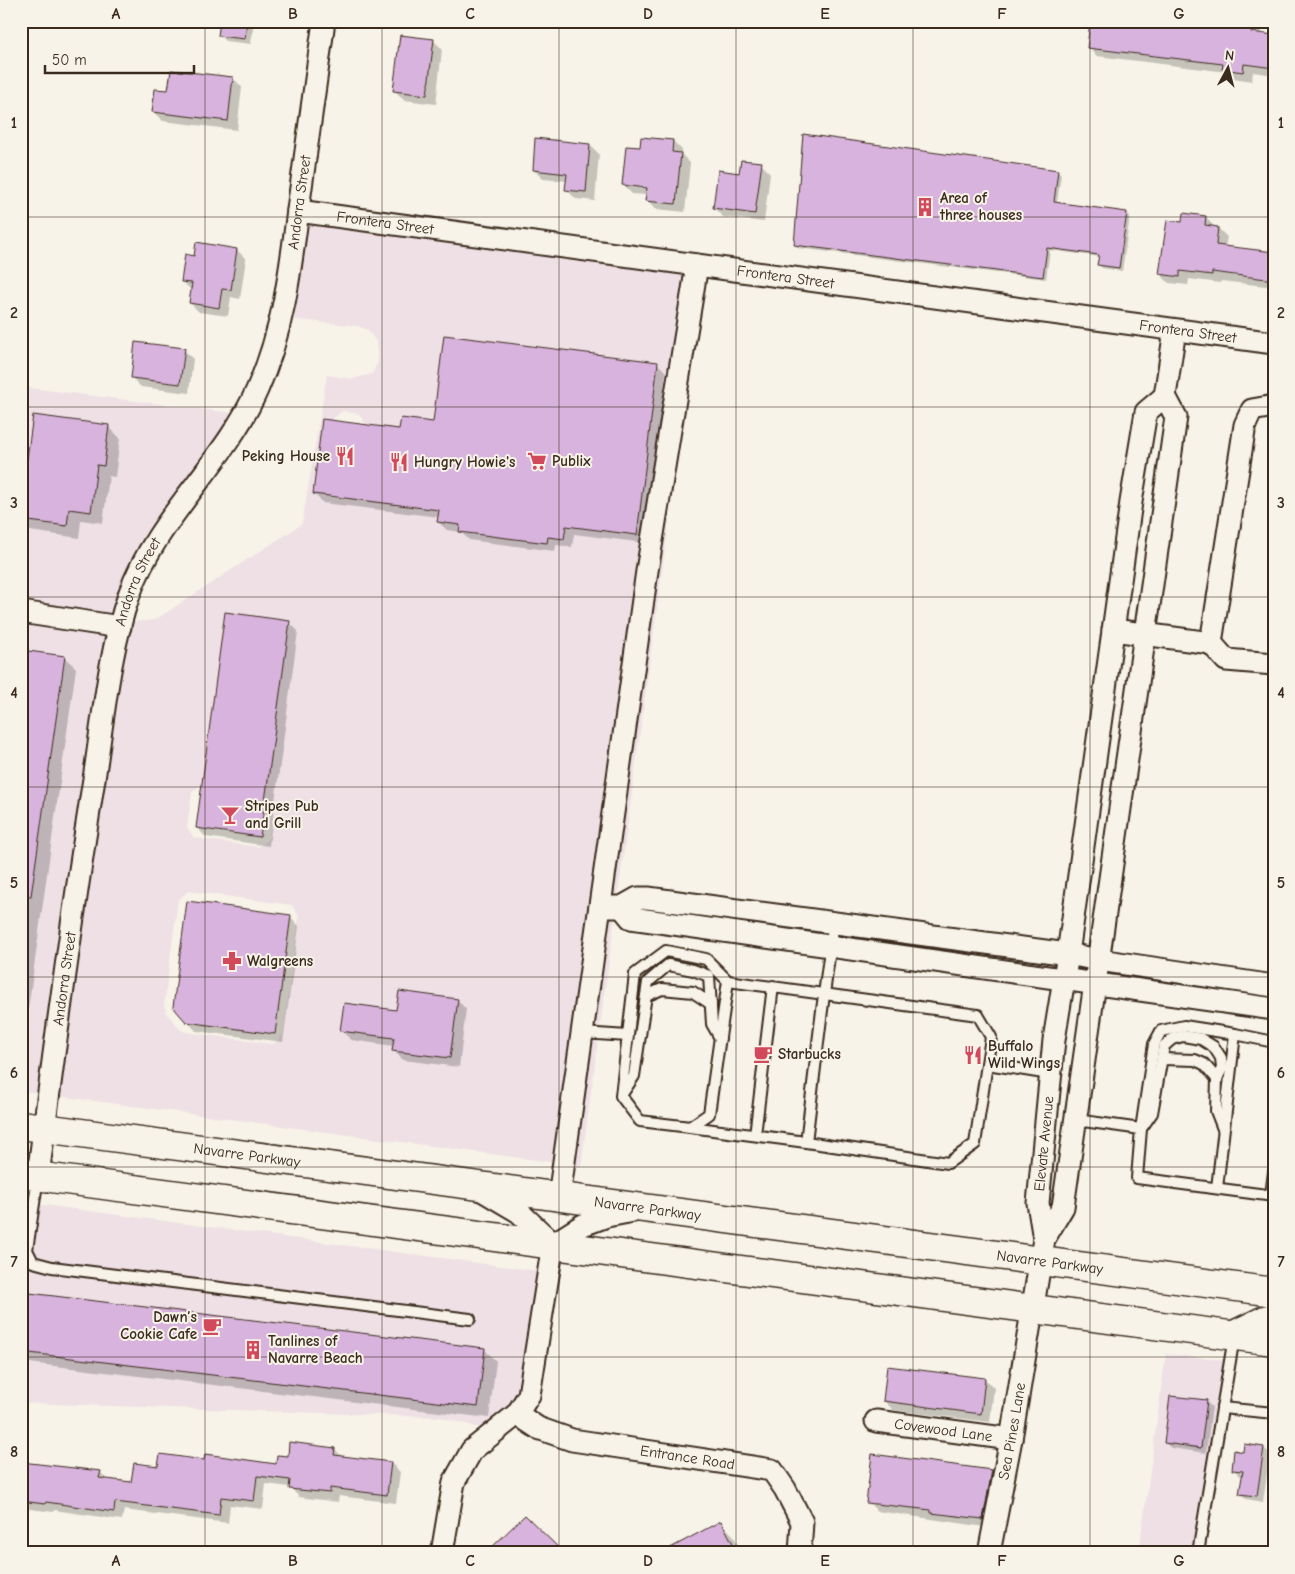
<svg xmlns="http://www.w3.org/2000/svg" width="1295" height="1574" font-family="'Comic Neue',sans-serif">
  <rect width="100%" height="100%" fill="#f7f3e8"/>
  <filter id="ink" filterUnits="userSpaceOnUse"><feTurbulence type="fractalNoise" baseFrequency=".02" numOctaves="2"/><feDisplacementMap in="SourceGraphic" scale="10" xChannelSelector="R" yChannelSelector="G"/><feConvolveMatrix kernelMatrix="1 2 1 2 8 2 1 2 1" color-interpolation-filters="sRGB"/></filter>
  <g filter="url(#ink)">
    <!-- built -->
    <g fill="#eee0e5" fill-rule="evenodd">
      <path d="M 306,224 L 702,278 L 581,1166 L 58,1096 L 87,882 L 125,648 L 132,622 L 155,620 L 302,524 L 327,375 L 352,379 L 372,374 L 378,362 L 377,343 L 368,330 L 358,326 L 290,319 L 296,297 ZM 342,411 L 359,414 L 366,425 L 358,491 L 349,500 L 330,498 L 323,487 L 332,420 ZM 202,784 L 266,793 L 273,804 L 269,838 L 259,847 L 194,838 L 187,827 L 192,792 ZM 188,891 L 292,905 L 299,916 L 283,1035 L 273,1044 L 185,1032 L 180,1029 L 167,1014 L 164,1005 L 178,900 Z"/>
      <path d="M 21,387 L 233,413 L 225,429 L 163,511 L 138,549 L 120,590 L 113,614 L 21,601 Z"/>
      <path d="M 21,624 L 107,637 L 68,879 L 39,1093 L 21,1091 Z"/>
      <path d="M 21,1202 L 539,1271 L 518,1393 L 509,1405 L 481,1428 L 440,1417 L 21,1403 Z"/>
      <path d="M 1166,1354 L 1236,1361 L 1201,1553 L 1179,1553 L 1140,1545 Z"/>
    </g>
    <!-- shadow -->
    <g fill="#0003">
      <path d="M 221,21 L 254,21 L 251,44 L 225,41 L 219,35 Z"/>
      <path d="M 1165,21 L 1255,21 L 1262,28 L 1261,34 L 1274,36 L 1274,75 L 1253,72 L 1252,81 L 1233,78 L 1227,72 L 1097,56 L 1088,47 Z"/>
      <path d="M 433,40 L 442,49 L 436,104 L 404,100 L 395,91 Z"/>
      <path d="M 233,78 L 242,87 L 237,130 L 163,121 L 153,112 Z"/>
      <path d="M 673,141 L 682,150 L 681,154 L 690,163 L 685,212 L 656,209 L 647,200 L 647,195 L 632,194 L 623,185 L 641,149 Z"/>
      <path d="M 590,145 L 599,154 L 595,201 L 576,199 L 567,190 L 567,181 L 543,179 L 534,170 Z"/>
      <path d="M 761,164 L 770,173 L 764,222 L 723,217 L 714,208 Z"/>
      <path d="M 1057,171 L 1061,174 L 1057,203 L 1127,213 L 1130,216 L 1122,271 L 1102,268 L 1099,265 L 1100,257 L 1050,250 L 1046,279 L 798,248 L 795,245 Z"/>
      <path d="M 1185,214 L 1206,217 L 1215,228 L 1218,228 L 1227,237 L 1225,247 L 1274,254 L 1274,287 L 1221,281 L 1220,283 L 1189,279 L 1188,285 L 1169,283 L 1160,274 L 1183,223 Z"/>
      <path d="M 237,250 L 246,259 L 240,299 L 231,297 L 228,316 L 199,312 L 190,303 L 191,290 L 182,281 Z"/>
      <path d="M 184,350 L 193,359 L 189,393 L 141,387 L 132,378 Z"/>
      <path d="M 658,364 L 666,372 L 645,543 L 574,534 L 572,547 L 556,545 L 555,551 L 469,540 L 461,532 L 447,530 L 438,522 L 439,517 L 323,503 L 314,494 L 400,430 L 434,424 Z"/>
      <path d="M 108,426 L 120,438 L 115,477 L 109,476 L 103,523 L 81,520 L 79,538 L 30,531 L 21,522 L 21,465 L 28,460 Z"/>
      <path d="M 289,622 L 298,631 L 269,846 L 206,837 L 197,828 Z"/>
      <path d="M 21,651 L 64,657 L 76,668 L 23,1045 L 21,1045 Z"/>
      <path d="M 290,916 L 299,926 L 283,1042 L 196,1031 L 187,1021 Z"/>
      <path d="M 457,1000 L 466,1009 L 459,1067 L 403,1060 L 394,1051 L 394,1046 L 351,1040 L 342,1031 L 397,1011 Z"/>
      <path d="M 21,1293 L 484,1349 L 496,1361 L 489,1418 L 21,1362 Z"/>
      <path d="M 985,1379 L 994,1388 L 990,1422 L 893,1410 L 884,1401 Z"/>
      <path d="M 1206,1402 L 1212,1407 L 1206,1453 L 1171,1448 L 1165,1443 Z"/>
      <path d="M 1264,1448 L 1270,1454 L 1263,1502 L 1246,1499 L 1240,1493 L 1243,1476 L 1239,1475 L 1233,1469 L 1244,1453 Z"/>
      <path d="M 335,1449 L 342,1457 L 391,1463 L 400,1472 L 396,1503 L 339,1496 L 338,1502 L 299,1497 L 290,1487 L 266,1484 L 263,1509 L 230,1505 L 228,1523 L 124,1510 L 122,1520 L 54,1510 L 54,1512 L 21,1508 L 21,1463 L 100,1472 L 108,1480 L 132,1484 L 159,1468 L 206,1461 L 277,1465 L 289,1457 Z"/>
      <path d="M 992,1472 L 1001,1481 L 992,1528 L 877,1511 L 868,1502 Z"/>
      <path d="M 721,1523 L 733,1535 L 742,1553 L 684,1553 Z"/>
    </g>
    <!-- building -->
    <g fill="#d8b3dd" stroke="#3b2a1e">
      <path d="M 220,21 L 247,21 L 245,39 L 218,36 Z"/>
      <path d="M 1090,21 L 1253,21 L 1251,32 L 1274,35 L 1274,68 L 1244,64 L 1243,72 L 1222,69 L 1223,64 L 1087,48 Z"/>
      <path d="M 400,35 L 434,39 L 427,95 L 393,91 Z"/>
      <path d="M 171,70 L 233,77 L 228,121 L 152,112 L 155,89 L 168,90 Z"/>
      <path d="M 803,134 L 1058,170 L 1054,202 L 1127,212 L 1119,268 L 1097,265 L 1099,255 L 1047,248 L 1043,277 L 794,245 Z"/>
      <path d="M 641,137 L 673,140 L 672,152 L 681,153 L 676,204 L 645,201 L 647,188 L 622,185 L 626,146 L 640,147 Z"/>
      <path d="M 535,138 L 590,144 L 586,192 L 565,190 L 567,174 L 533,170 Z"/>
      <path d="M 741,160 L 762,162 L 755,214 L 713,208 L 718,170 L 739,173 Z"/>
      <path d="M 1183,213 L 1206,216 L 1205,225 L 1218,227 L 1216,245 L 1274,252 L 1274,280 L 1212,272 L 1212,275 L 1180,271 L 1180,277 L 1159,274 L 1167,220 L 1182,222 Z"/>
      <path d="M 196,242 L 237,249 L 231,290 L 222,289 L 219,308 L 189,303 L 192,283 L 181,282 L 185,254 L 194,256 Z"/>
      <path d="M 444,335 L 658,362 L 637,535 L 566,526 L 564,539 L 548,537 L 547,543 L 459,532 L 460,525 L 437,522 L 439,510 L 313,494 L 322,419 L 399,429 L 401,418 L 433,422 Z"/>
      <path d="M 135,342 L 185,348 L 180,384 L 131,378 Z"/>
      <path d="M 33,415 L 109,425 L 104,466 L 97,465 L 91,512 L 69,509 L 67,526 L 21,520 L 21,458 L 27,459 Z"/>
      <path d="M 225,612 L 290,621 L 260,837 L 196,828 Z"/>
      <path d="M 21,650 L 65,656 L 31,896 L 21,896 Z"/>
      <path d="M 187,901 L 291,915 L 275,1034 L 186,1022 L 173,1007 Z"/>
      <path d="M 399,991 L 458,999 L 450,1058 L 392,1051 L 394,1038 L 340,1031 L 344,1003 L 396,1010 Z"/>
      <path d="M 21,1292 L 485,1348 L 478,1407 L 21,1352 Z"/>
      <path d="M 887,1366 L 985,1378 L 981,1414 L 883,1401 Z"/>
      <path d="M 1170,1396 L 1207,1400 L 1201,1448 L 1164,1443 Z"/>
      <path d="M 289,1442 L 335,1448 L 334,1455 L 391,1462 L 387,1495 L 330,1488 L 330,1493 L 289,1489 L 290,1480 L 257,1476 L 254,1501 L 221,1497 L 219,1515 L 115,1502 L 114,1512 L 46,1502 L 45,1504 L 21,1501 L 21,1462 L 101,1471 L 99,1478 L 131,1482 L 134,1463 L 158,1466 L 160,1454 L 204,1460 L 205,1454 L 276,1464 L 277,1455 L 288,1456 Z"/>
      <path d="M 1244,1444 L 1264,1447 L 1257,1496 L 1239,1494 L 1243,1471 L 1232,1470 L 1234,1450 L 1243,1452 Z"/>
      <path d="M 872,1454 L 992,1470 L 983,1519 L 931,1513 L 931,1510 L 866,1503 Z"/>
      <path d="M 525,1515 L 564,1553 L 486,1553 Z"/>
      <path d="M 721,1521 L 738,1553 L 661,1553 Z"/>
    </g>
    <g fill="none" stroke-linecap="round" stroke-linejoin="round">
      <!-- service casing -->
      <g stroke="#3b2a1e" stroke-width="14">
        <g id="service">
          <path d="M 728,981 L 709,1114 L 690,1127 L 640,1121 L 621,1096 L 635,974 L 666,951 L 706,959 L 728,981 L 978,1015 L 991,1037 L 975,1144 L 948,1163 L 806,1142 C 815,1069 823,995 834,922"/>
          <path d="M 646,996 L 662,989 L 693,992 L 711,1004"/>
          <path d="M 582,1033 L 628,1036"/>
          <path d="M 1235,1034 L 1274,1042"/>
          <path d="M 1162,1059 L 1195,1060 L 1204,1064 L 1217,1079"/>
          <path d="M 987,1064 L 1050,1074"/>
          <path d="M 622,1094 L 634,1076 L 648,982 L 668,965 L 693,970 L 709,976 L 712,1024 L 720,1038"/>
          <path d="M 1076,1120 L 1141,1129 L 1137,1178 L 1274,1196"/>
          <path d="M 1143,1126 L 1152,1113 L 1164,1046 L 1172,1039 L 1183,1036 L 1201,1039 L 1214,1047 L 1221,1058 L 1222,1068 L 1217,1079 L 1216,1111 L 1223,1129"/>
          <path d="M 690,1127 L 806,1142"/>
          <path d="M 1141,1129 L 1154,1044 L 1161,1031 L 1184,1026 L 1235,1034 L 1217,1188"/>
          <path d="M 755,1135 L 773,986"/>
          <path d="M 38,1177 L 27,1250 L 33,1262 L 52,1267 L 470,1319"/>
          <path d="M 1271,1195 L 1274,1172"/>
          <path d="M 1222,1408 L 1274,1413"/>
          <path d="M 1198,1553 L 1234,1337"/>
        </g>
      </g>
      <!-- minor casing -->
      <g stroke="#3b2a1e" stroke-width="25">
        <g id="minor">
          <path id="s1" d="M 298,211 L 1274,343"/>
          <path d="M 21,612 L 120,627"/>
          <path d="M 1113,630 L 1211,643 L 1245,425 L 1252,410 L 1274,406"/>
          <path d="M 1211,643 L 1226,660 L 1274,664"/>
          <path d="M 600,907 L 622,907 L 638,898 L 648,898 L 1068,954 L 1099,960 L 1274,986"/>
          <path d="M 622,907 L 631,918 L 1274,1009"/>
          <path id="s2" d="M 38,1176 C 55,1043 73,911 94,779 C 103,720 109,652 129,595 C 156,518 224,464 257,390 C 284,330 291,266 299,202 C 308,141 316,81 324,21"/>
          <path d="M 480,1189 L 519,1212 L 553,1244"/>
          <path d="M 559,1197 L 647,571 L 697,265"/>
          <path d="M 1044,1239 L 1063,1207 L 1176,417 L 1165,396 L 1175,330"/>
          <path id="s3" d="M 517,1414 L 538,1428 L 572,1440 L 772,1470 L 785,1489 L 802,1522 L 800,1553"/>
          <path id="s4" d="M 876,1421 L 1011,1439"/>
          <path d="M 442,1553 L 454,1482 L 472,1450 L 517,1414 L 529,1395 L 553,1244 L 583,1225 L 607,1216 L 634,1211"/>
          <path id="s5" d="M 989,1553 L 1011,1439 L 1044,1239 L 1038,1203 L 1054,1040 L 1068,954 L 1131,502 L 1146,412 L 1165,396"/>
        </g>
      </g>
      <!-- trunk casing -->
      <g stroke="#3b2a1e" stroke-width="31">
        <g id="trunk">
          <path id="s6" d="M 21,1125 L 1274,1292"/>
          <path d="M 21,1174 L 1274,1341"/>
          <path d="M 1234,1335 L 1265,1320 L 1274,1318"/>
        </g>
      </g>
      <!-- service -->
      <use href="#service" stroke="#f7f3e8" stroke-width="10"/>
      <!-- minor -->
      <use href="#minor" stroke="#f7f3e8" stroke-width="21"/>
      <!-- trunk -->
      <use href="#trunk" stroke="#f7f3e8" stroke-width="28"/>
    </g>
  </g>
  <!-- grid -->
  <path fill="none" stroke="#3b2a1e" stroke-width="1" stroke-opacity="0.55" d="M 205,21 L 205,1553M 382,21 L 382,1553M 559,21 L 559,1553M 736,21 L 736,1553M 913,21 L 913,1553M 1090,21 L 1090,1553M 21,217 L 1274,217M 21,407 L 1274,407M 21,597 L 1274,597M 21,787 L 1274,787M 21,977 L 1274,977M 21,1167 L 1274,1167M 21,1357 L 1274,1357"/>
  <!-- icons -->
  <defs>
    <g id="building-bare" transform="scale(1.5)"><path d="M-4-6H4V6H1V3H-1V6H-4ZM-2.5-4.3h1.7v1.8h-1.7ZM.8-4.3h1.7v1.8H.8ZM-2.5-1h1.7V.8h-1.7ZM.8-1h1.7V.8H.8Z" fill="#d1495b" stroke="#f7f3e8" stroke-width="2.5" paint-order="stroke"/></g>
    <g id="restaurant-bare" transform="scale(1.5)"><path d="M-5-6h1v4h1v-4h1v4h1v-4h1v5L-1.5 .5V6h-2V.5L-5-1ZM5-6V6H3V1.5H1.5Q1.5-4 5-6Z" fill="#d1495b" stroke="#f7f3e8" stroke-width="2.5" paint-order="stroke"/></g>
    <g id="supermarket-bare" transform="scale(1.5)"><path d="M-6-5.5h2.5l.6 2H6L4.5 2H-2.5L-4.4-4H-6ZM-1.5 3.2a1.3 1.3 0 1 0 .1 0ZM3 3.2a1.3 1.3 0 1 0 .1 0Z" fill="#d1495b" stroke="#f7f3e8" stroke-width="2.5" paint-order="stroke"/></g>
    <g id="bar-bare" transform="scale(1.5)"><path d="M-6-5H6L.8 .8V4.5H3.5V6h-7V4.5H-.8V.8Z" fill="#d1495b" stroke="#f7f3e8" stroke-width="2.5" paint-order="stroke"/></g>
    <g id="pharmacy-bare" transform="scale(1.5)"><path d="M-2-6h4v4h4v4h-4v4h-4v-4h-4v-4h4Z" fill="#d1495b" stroke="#f7f3e8" stroke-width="2.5" paint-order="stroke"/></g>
    <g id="cafe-bare" transform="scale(1.5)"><path d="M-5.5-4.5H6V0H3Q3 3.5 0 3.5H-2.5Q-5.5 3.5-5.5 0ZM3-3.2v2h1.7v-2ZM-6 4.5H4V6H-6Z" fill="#d1495b" stroke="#f7f3e8" stroke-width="2.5" paint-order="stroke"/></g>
  </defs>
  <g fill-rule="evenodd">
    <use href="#building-bare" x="925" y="207"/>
    <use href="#restaurant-bare" x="345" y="456"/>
    <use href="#supermarket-bare" x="537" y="461"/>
    <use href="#restaurant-bare" x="399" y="462"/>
    <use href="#bar-bare" x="230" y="815"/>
    <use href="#pharmacy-bare" x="232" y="961"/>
    <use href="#cafe-bare" x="763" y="1054"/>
    <use href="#restaurant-bare" x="973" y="1055"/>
    <use href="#cafe-bare" x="212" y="1326"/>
    <use href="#building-bare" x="253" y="1350"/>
  </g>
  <g text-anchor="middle" stroke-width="4" stroke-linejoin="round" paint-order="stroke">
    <!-- poi labels -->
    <g font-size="15" font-weight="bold" fill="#3b2a1e" stroke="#f7f3e8" text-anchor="start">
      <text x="940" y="203">Area of<tspan x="940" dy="17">three houses</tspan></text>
      <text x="330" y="461" text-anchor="end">Peking House</text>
      <text x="552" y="466">Publix</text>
      <text x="414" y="467">Hungry Howie's</text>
      <text x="245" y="811">Stripes Pub<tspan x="245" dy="17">and Grill</tspan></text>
      <text x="247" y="966">Walgreens</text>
      <text x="988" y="1051">Buffalo<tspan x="988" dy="17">Wild Wings</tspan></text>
      <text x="778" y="1059">Starbucks</text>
      <text x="197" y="1322" text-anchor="end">Dawn’s<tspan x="197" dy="17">Cookie Cafe</tspan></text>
      <text x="268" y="1346">Tanlines of<tspan x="268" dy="17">Navarre Beach</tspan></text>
    </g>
    <!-- street labels -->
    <g font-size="15" fill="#3b2a1e" stroke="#f7f3e8">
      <text dy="5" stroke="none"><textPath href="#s2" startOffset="1024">Andorra Street</textPath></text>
      <text dy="5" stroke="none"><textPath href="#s1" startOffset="88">Frontera Street</textPath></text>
      <text dy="5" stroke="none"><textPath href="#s1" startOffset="492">Frontera Street</textPath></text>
      <text dy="5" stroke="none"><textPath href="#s1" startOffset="898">Frontera Street</textPath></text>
      <text dy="5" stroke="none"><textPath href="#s2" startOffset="604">Andorra Street</textPath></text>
      <text dy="5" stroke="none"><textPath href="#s2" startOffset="199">Andorra Street</textPath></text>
      <text dy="5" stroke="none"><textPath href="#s5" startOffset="415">Elevate Avenue</textPath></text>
      <text dy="5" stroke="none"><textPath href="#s6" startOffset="228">Navarre Parkway</textPath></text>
      <text dy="5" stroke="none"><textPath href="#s6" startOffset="632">Navarre Parkway</textPath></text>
      <text dy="5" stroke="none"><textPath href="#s6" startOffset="1038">Navarre Parkway</textPath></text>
      <text dy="5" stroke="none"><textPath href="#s4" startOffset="68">Covewood Lane</textPath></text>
      <text dy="5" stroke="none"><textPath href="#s5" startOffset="124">Sea Pines Lane</textPath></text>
      <text dy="5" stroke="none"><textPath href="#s3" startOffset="178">Entrance Road</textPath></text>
    </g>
  </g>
  <!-- margin -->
  <rect width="1295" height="1574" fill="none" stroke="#f7f3e8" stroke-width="55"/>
  <!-- north arrow -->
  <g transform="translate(1228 68) rotate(7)" stroke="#f7f3e8" stroke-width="4" paint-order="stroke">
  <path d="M0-4L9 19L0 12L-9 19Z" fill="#3b2a1e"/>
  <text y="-8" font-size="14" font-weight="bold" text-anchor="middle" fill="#3b2a1e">N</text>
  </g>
  <!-- scale -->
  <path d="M45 65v8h149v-8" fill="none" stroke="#3b2a1e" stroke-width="2.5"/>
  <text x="52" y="65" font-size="15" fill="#3b2a1e" stroke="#f7f3e8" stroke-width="4" paint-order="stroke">50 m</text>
  <rect x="28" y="28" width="1240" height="1518" fill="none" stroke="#3b2a1e" stroke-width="2"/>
  <g font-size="16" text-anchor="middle" font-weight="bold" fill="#3b2a1e">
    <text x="116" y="19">A</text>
    <text x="293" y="19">B</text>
    <text x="470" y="19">C</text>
    <text x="648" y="19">D</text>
    <text x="825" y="19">E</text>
    <text x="1002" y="19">F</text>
    <text x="1179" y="19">G</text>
    <text x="14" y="128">1</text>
    <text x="1281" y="128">1</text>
    <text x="14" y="318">2</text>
    <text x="1281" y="318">2</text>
    <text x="14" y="508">3</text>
    <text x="1281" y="508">3</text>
    <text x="14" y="698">4</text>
    <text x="1281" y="698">4</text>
    <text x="14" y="888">5</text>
    <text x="1281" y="888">5</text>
    <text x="14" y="1078">6</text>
    <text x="1281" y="1078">6</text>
    <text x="14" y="1267">7</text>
    <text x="1281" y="1267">7</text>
    <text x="14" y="1457">8</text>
    <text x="1281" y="1457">8</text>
    <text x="116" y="1566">A</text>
    <text x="293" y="1566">B</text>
    <text x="470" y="1566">C</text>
    <text x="648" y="1566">D</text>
    <text x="825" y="1566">E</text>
    <text x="1002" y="1566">F</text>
    <text x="1179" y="1566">G</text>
  </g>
</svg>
